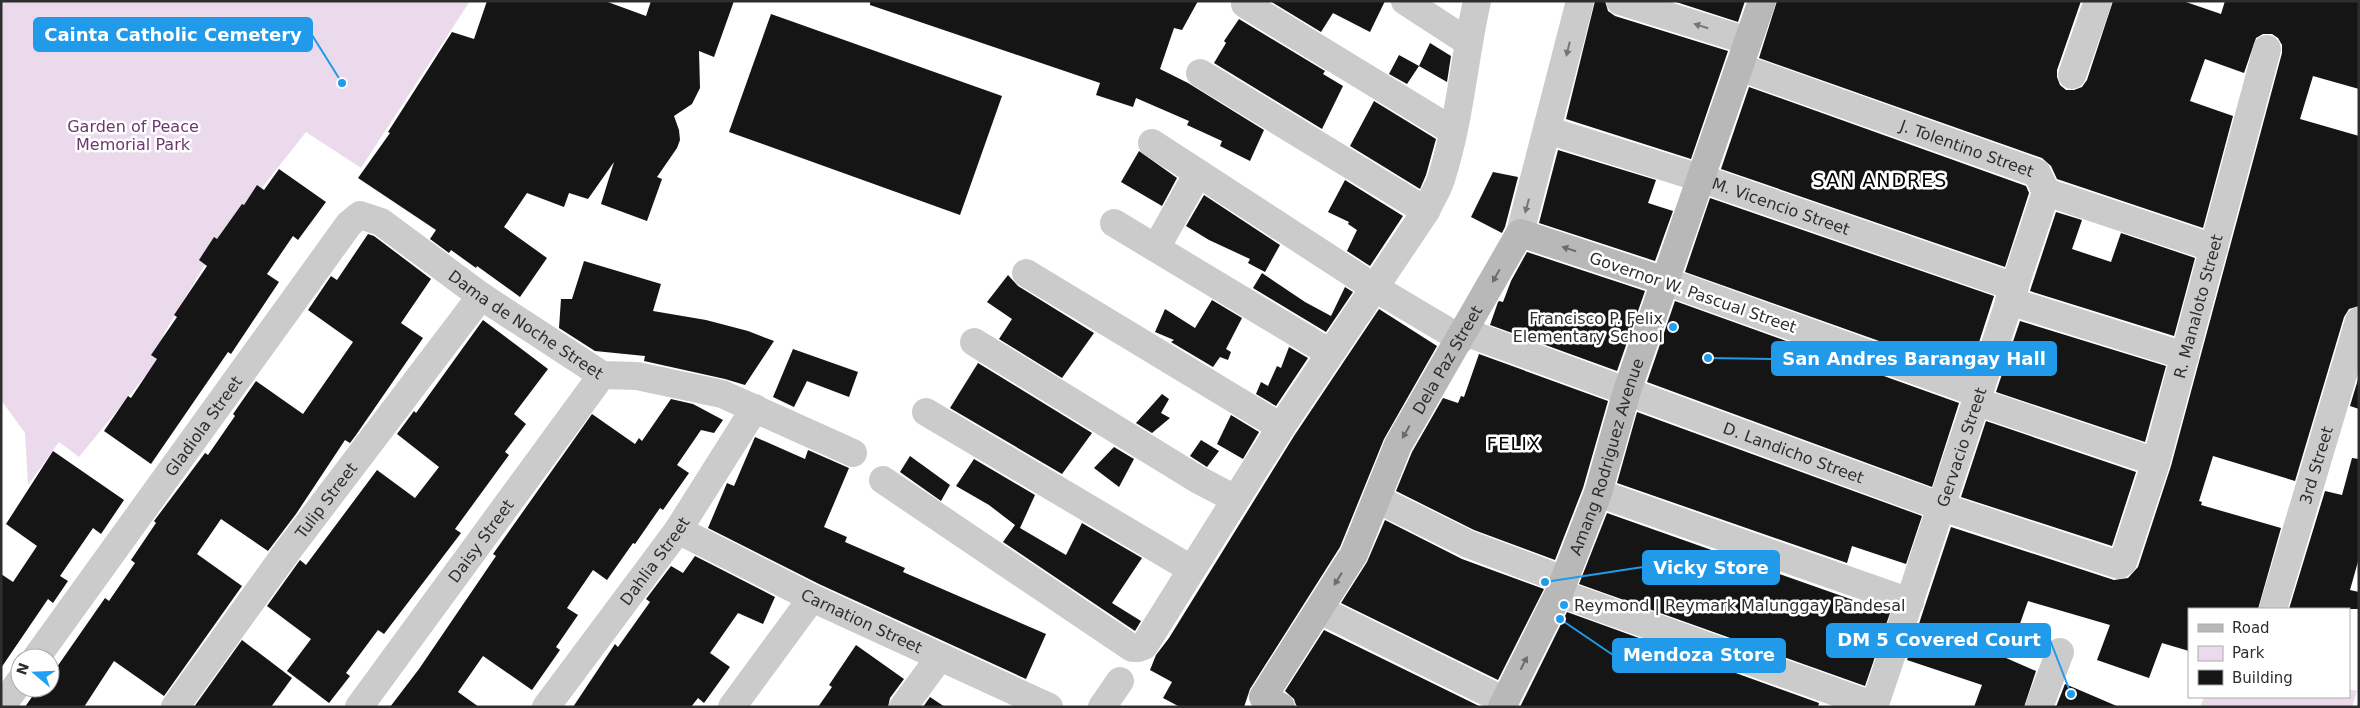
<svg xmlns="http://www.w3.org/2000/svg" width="2360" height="708" font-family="'DejaVu Sans',sans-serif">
  <rect width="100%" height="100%" fill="#fff"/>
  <!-- green -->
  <g fill="#ebdaec">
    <path d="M 1,1 L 470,1 L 361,168 L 306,132 L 216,246 L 163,335 L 172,343 L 79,457 L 59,442 L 28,485 L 25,433 L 1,400 Z"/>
    <path d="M 2349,689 L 2357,691 L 2352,707 L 2200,707 L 2204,697 L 2349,697 Z"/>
  </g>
  <!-- building -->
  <g fill="#151515">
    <path d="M 487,1 L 605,1 L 646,16 L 651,1 L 734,1 L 714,57 L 699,51 L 700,88 L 692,104 L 674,116 L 679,130 L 680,140 L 677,148 L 657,177 L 662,179 L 647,221 L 601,204 L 614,162 L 588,199 L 569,193 L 564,207 L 527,193 L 504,227 L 547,258 L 520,297 L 477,266 L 476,268 L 451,250 L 449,253 L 430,239 L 436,230 L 358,178 L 390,133 L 388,132 L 452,32 L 474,39 Z"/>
    <path d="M 870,1 L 1198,1 L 1182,30 L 1174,28 L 1160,69 L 1188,83 L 1264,130 L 1250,161 L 1220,146 L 1222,141 L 1187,125 L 1189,121 L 1136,98 L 1133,107 L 1096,95 L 1100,83 L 870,5 Z"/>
    <path d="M 1270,1 L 1385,1 L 1370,32 L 1333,13 L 1321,32 Z"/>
    <path d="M 1595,1 L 1605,1 L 1608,11 L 1615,16 L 1728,51 L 1691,159 L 1566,119 Z"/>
    <path d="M 1673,1 L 1745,1 L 1738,22 Z"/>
    <path d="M 1777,1 L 2081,1 L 2057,70 L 2057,77 L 2060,85 L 2066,90 L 2074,90 L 2082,87 L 2087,80 L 2113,1 L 2183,1 L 2221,14 L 2225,1 L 2359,1 L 2359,89 L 2313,76 L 2300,119 L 2359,136 L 2359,306 L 2349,309 L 2344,317 L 2295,481 L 2213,456 L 2199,501 L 2202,502 L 2201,505 L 2281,528 L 2258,609 L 2189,609 L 2189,651 L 2162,643 L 2149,678 L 2097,660 L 2110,625 L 2028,601 L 2017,632 L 2007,628 L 1997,654 L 2036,671 L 2024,707 L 1974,707 L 1982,685 L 1907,660 L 1951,527 L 2114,580 L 2128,578 L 2138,567 L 2171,466 L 2282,53 L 2282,45 L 2278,38 L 2272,34 L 2263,34 L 2256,38 L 2244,73 L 2205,59 L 2190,101 L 2233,116 L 2203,228 L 2057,179 L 2051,166 L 2042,158 L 1759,58 Z"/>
    <path d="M 771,14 L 1002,96 L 960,215 L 729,132 Z"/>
    <path d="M 1239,19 L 1325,71 L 1323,74 L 1343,86 L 1322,129 L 1214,63 L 1226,43 L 1224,41 Z"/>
    <path d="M 1430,43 L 1451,56 L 1447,82 L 1419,66 Z"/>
    <path d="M 1399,55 L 1419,66 L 1407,84 L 1389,74 Z"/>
    <path d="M 1749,87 L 2026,186 L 2029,193 L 2005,267 L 1721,169 Z"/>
    <path d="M 1374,101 L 1436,139 L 1426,175 L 1420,189 L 1350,146 Z"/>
    <path d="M 1558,150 L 1656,180 L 1648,203 L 1673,211 L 1655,261 L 1539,223 Z"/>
    <path d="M 1139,151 L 1177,178 L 1162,206 L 1121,182 Z"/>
    <path d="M 279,169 L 326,202 L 298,240 L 293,236 L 267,274 L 279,282 L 231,354 L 228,352 L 151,464 L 104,431 L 128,396 L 131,398 L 157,359 L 151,355 L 177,317 L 174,315 L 207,266 L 199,260 L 214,237 L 217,239 L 242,204 L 244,205 L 257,185 L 264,190 Z"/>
    <path d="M 1493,172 L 1518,177 L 1505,227 L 1502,233 L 1471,217 Z"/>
    <path d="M 1345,180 L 1403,216 L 1370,266 L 1347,251 L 1357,230 L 1348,224 L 1349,222 L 1328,212 Z"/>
    <path d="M 1204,195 L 1280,245 L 1265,272 L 1248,263 L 1250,259 L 1209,240 L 1186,226 Z"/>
    <path d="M 1710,198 L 1994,296 L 1969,373 L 1685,272 Z"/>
    <path d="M 2056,212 L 2082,220 L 2072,249 L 2111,262 L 2121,233 L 2195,258 L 2174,336 L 2030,291 Z"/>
    <path d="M 368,234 L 374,236 L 431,279 L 401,323 L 423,338 L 356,435 L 350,443 L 345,440 L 296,514 L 268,551 L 221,519 L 197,554 L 242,586 L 164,696 L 114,661 L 84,707 L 25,707 L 38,688 L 50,688 L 50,677 L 105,598 L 109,601 L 135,563 L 131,560 L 156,523 L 154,521 L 205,453 L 208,455 L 235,416 L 233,414 L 256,381 L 303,414 L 353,342 L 308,310 L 331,276 L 337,280 Z"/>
    <path d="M 1527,252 L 1645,291 L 1617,371 L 1490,325 L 1498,302 L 1499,301 L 1503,302 L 1511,281 Z"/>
    <path d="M 584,261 L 661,284 L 653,311 L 706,320 L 748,331 L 774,341 L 745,385 L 725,379 L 644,361 L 645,356 L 595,351 L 559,328 L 561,299 L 572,299 Z"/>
    <path d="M 1262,273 L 1305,302 L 1331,316 L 1345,287 L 1353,292 L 1326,332 L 1253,288 Z"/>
    <path d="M 1008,275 L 1018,286 L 1094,333 L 1062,378 L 999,339 L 1012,319 L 987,302 Z"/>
    <path d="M 1212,300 L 1242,318 L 1226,349 L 1231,352 L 1228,360 L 1220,357 L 1213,367 L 1171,342 L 1174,340 L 1155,332 L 1165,309 L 1195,328 Z"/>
    <path d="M 1675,301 L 1959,403 L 1932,487 L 1647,382 Z"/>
    <path d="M 1379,309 L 1437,346 L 1384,439 L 1340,547 L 1250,689 L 1244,707 L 1180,707 L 1163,698 L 1172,682 L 1150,670 L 1156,655 L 1169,638 L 1294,436 Z"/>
    <path d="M 483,320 L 548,369 L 514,414 L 526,424 L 505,452 L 509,455 L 455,529 L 461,533 L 384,634 L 378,630 L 346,673 L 350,676 L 329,703 L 287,671 L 311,639 L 267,606 L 300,560 L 306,565 L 377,470 L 415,498 L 439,467 L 397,434 L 414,411 L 416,413 Z"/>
    <path d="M 2020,321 L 2166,366 L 2145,442 L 1996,392 Z"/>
    <path d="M 1289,347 L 1308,358 L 1276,406 L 1256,394 L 1261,382 L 1268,386 L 1277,366 L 1281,368 Z"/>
    <path d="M 793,349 L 858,372 L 849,397 L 807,381 L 794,407 L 773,397 Z"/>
    <path d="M 1479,354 L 1608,401 L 1583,488 L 1555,560 L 1474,530 L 1396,491 L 1412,452 L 1443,398 L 1458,403 L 1461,396 L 1464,397 Z"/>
    <path d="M 978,363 L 1092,433 L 1062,474 L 950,408 Z"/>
    <path d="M 2359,376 L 2359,409 L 2350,406 Z"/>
    <path d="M 1162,394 L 1169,399 L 1161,413 L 1170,418 L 1152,433 L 1136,423 Z"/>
    <path d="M 671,399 L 693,404 L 723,420 L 714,433 L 701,430 L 677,465 L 689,473 L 663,510 L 660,508 L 635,544 L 633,543 L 607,580 L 593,570 L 567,608 L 578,615 L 556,647 L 560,650 L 532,690 L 483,656 L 458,692 L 479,707 L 390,707 L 419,669 L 496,556 L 493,554 L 592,414 L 635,444 L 639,438 L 642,441 Z"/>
    <path d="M 1637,412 L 1922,516 L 1906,564 L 1852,546 L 1847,563 L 1617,483 Z"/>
    <path d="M 1231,415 L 1259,432 L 1243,459 L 1217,444 Z"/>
    <path d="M 1986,421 L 2136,472 L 2112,546 L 1961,497 Z"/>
    <path d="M 755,437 L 805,459 L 808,450 L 849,468 L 824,527 L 847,537 L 845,542 L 905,568 L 903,572 L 1046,634 L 1026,679 L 819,584 L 708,528 L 727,483 L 734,486 Z"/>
    <path d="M 1201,440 L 1219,451 L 1207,467 L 1190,456 Z"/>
    <path d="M 1114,447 L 1134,459 L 1119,487 L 1094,468 Z"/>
    <path d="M 53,451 L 124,500 L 101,534 L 93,528 L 60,576 L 68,581 L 53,603 L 48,599 L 1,668 L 1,574 L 13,582 L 37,546 L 6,524 Z"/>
    <path d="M 910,456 L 950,485 L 941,501 L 900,472 Z"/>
    <path d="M 2352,458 L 2359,459 L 2359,558 L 2350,590 L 2359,592 L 2359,609 L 2289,609 L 2325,491 L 2342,495 Z"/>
    <path d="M 974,459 L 1035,495 L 1020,528 L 1066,555 L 1082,523 L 1142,558 L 1112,603 L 1141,621 L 1135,631 L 1003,542 L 1015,525 L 989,505 L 956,486 Z"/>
    <path d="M 1607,513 L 1890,613 L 1865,686 L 1579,584 Z"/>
    <path d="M 1385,520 L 1462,559 L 1544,589 L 1498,680 L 1341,603 L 1367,562 Z"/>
    <path d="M 695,556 L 775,597 L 763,624 L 738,613 L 710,653 L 730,667 L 704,703 L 698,698 L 691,707 L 573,707 L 615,644 L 618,647 L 650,602 L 646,599 L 671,566 L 683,573 Z"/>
    <path d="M 1567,612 L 1819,703 L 1818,707 L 1520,707 Z"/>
    <path d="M 1324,630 L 1481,707 L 1299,707 L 1296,705 L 1294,699 L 1285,691 Z"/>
    <path d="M 242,640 L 292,678 L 271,707 L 194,707 Z"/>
    <path d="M 856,645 L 904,679 L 890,698 L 888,707 L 818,707 L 832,687 L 829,685 Z"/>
    <path d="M 2065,684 L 2077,689 L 2119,707 L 2056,707 Z"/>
    <path d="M 930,697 L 945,707 L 923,707 Z"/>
  </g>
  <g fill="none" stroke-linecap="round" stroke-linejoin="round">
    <!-- street -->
    <g stroke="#cbcbcb" stroke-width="28">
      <path d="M 1405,1 L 1468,42"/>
      <path d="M 1620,1 L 1748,41"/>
      <path d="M 1245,4 L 1453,131"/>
      <path id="s1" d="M 1739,67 L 2037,173 L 2046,192 L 2214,248"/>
      <path d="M 1200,73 L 1426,211"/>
      <path d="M 2072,75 L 2098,1"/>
      <path id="s2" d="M 1547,130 L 1700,178 L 2015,287"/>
      <path d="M 1152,143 L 1375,288 L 1461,339"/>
      <path d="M 1114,223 L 1330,353"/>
      <path d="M 1520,233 L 1580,1"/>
      <path d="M 1156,248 L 1198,173"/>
      <path d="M 1026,273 L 1281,427"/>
      <path d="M 1665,281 L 1978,393"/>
      <path d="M 2009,301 L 2185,356"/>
      <path id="s3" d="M 1465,332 L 1942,507 L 2119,565 L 2123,562 L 2156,462 L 2267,49"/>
      <path d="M 974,342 L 1197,479 L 1235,499"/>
      <path d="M 1975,401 L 2156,462"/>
      <path d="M 926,412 L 1191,569"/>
      <path d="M 883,480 L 1132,648 L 1138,648 L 1144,646 L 1281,427 L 1426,211 C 1431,199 1439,188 1442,176 C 1460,119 1464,59 1477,1"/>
      <path d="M 1598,493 L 1910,602"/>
      <path d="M 1377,499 L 1468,544 L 1564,580"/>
      <path id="s4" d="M 678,530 L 812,598 L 1049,707"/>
      <path id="s5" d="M 1559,593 L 1872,705 L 1876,701 C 1934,532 1989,362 2046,192"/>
      <path id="s6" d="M 2273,609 L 2359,321"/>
      <path d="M 1320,610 L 1505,701"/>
      <path id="s7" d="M 36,658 L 349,224 L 360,215 L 381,222 L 481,296 L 602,375 L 637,376 L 722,394 L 853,453"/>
      <path d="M 1,707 L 20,681"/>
      <path id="s8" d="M 175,707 L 286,553 L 481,296"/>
      <path id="s9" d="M 359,707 L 602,375"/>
      <path id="s10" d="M 546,707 L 678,530 L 755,408"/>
      <path d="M 732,707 L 812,598"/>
      <path d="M 903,707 L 940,657"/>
      <path d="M 1102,707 L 1120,681"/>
      <path d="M 2039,707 L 2060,652"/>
    </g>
    <!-- secondary -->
    <g stroke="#b8b8b8" stroke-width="28">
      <path id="s11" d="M 1281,707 L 1263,697 L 1354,554 L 1398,445 L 1520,233 L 1665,281"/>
      <path id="s12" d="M 1502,707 L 1559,593 L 1598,493 L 1627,391 L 1762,1"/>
    </g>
  </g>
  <!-- one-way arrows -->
  <defs><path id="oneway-solid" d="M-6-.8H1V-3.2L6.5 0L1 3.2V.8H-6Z" transform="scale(1.25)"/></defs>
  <g fill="#757575">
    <use href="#oneway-solid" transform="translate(1701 26) rotate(-163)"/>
    <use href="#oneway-solid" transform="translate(1568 49) rotate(104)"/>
    <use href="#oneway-solid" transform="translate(1527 206) rotate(105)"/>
  </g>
  <g fill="#6c6c6c">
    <use href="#oneway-solid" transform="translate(1569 249) rotate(-162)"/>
    <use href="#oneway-solid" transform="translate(1496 276) rotate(119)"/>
    <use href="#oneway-solid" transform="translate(1406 432) rotate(120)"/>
    <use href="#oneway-solid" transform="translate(1338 579) rotate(122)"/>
    <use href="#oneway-solid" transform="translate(1524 663) rotate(-63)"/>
  </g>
  <!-- markers -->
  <g fill="#20a0f4" stroke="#fff" stroke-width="2">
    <circle cx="1673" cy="327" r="5"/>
    <circle cx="1564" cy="605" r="5"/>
  </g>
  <g text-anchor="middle" stroke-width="5" stroke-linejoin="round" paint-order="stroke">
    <!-- park labels -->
    <g font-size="16" fill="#6d376d" stroke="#fff">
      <text x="133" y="132">Garden of Peace<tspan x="133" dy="18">Memorial Park</tspan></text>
    </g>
    <!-- street labels -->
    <g font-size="16" fill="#2e2e2e" stroke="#fff">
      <text dy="6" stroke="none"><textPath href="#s1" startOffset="242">J. Tolentino Street</textPath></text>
      <text dy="6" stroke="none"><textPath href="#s2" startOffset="246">M. Vicencio Street</textPath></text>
      <text transform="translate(1693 292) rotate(19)" y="6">Governor W. Pascual Street</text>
      <text dy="6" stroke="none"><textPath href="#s3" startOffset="966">R. Manaloto Street</textPath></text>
      <text dy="6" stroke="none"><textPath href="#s7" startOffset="749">Dama de Noche Street</textPath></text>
      <text dy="6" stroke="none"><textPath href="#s11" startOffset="406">Dela Paz Street</textPath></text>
      <text dy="6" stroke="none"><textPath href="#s7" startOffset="286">Gladiola Street</textPath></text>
      <text dy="6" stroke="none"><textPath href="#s5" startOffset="606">Gervacio Street</textPath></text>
      <text dy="6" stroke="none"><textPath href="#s3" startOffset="350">D. Landicho Street</textPath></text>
      <text dy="6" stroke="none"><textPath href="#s12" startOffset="272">Amang Rodriguez Avenue</textPath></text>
      <text dy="6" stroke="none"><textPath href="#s6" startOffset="150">3rd Street</textPath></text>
      <text dy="6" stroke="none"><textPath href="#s8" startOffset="256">Tulip Street</textPath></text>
      <text dy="6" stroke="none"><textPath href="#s9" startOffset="206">Daisy Street</textPath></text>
      <text dy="6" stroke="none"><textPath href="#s10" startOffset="182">Dahlia Street</textPath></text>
      <text dy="6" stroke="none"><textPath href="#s4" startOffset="205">Carnation Street</textPath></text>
    </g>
    <!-- poi labels -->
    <g font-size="16" fill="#2e2e2e" stroke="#fff" text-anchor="end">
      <text x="1663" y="324">Francisco P. Felix<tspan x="1663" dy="18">Elementary School</tspan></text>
      <text x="1574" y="611" text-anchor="start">Reymond | Reymark Malunggay Pandesal</text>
    </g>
    <!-- neighbourhood labels -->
    <g font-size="18" letter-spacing="1" fill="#000" stroke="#fff">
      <text x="1514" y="450">FELIX</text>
    </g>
    <!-- quarter labels -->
    <g font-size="19" letter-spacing="1" fill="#000" stroke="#fff">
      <text x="1880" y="187">SAN ANDRES</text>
    </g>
  </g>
  <!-- callouts -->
  <path fill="none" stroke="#219aea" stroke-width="2" d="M342 83L312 35M1708 358L1772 359M1545 582L1643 567M2071 694L2050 640M1560 619L1613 655"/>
  <g fill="#219aea" stroke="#fff" stroke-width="2">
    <circle cx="342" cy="83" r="5"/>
    <circle cx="1708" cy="358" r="5"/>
    <circle cx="1545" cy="582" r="5"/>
    <circle cx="2071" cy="694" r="5"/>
    <circle cx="1560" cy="619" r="5"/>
  </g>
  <g fill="#219aea" stroke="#219aea" stroke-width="2">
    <rect x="34" y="18" width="278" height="33" rx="5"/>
    <rect x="1772" y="342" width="284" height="33" rx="5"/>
    <rect x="1643" y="551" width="136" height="33" rx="5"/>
    <rect x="1827" y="624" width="223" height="33" rx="5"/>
    <rect x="1613" y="639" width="172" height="33" rx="5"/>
  </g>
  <g font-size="18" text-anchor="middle" font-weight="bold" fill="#fff">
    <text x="173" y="41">Cainta Catholic Cemetery</text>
    <text x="1914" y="365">San Andres Barangay Hall</text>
    <text x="1711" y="574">Vicky Store</text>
    <text x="1939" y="646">DM 5 Covered Court</text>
    <text x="1699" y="661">Mendoza Store</text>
  </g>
  <!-- border -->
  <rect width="2360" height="708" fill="none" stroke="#2e2e2e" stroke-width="5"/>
  <!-- legend -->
  <rect x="2188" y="608" width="162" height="90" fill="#ffffff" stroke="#ababab"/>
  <rect x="2198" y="624" width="25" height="8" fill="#b8b8b8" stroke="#ababab"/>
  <text x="2232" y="633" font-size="15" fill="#2e2e2e">Road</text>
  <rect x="2198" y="646" width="25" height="15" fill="#ebdaec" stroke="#ababab"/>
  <text x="2232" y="658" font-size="15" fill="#2e2e2e">Park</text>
  <rect x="2198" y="670" width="25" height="15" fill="#151515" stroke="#ababab"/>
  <text x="2232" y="683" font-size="15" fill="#2e2e2e">Building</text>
  <!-- north arrow -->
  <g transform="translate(35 673) rotate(289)"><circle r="24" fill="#ffffff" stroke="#ababab"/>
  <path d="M0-4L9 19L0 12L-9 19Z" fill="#20a0f4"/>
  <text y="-8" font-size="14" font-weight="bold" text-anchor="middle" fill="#2e2e2e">N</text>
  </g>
</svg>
